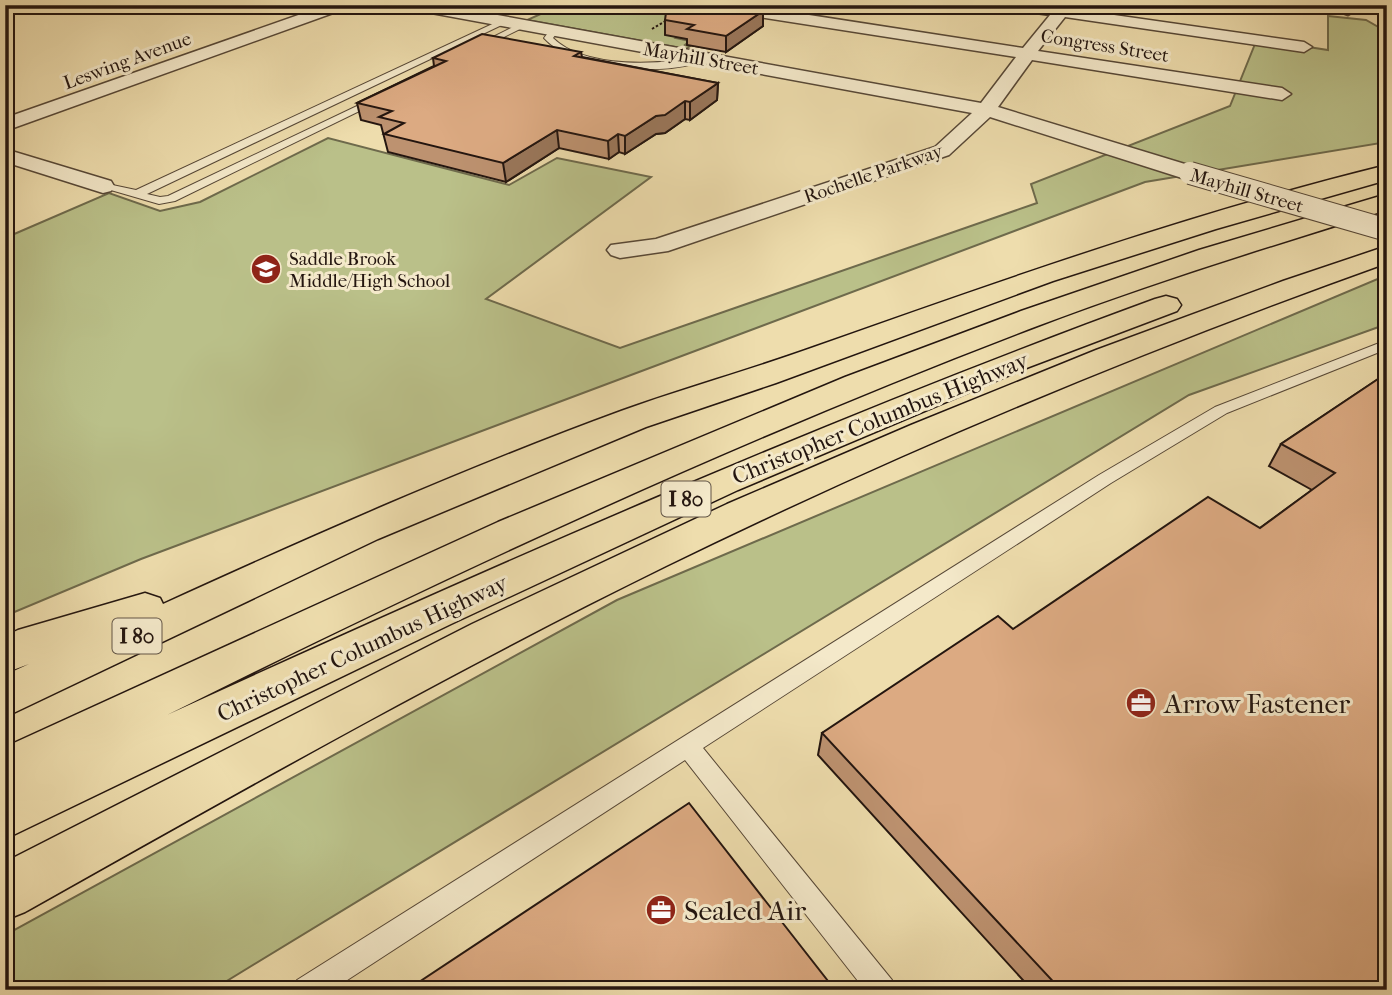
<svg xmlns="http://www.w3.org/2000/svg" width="1392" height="995" font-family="'IM FELL French Canon',serif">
  <rect width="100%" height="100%" fill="#eeddad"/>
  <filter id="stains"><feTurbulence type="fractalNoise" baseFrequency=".00286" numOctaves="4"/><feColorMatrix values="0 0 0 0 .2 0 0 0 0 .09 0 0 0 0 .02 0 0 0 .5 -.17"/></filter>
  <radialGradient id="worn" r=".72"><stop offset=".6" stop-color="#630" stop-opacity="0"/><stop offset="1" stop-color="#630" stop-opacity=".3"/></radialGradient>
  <!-- green -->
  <g fill="#bac089" stroke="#6e6a4c" stroke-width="2">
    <path d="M 561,5 L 698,5 L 697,25 L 676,38 L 690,41 L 685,45 L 690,46 L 686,49 L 527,20 Z"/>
    <path d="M 1328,16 L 1366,20 L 1387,32 L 1387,142 L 1145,182 L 141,559 L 5,616 L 5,238 L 109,193 L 160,211 L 200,202 L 328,138 L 509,185 L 557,158 L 651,177 L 486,299 L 620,348 L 1037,203 L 1031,184 L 1230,106 L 1257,39 L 1328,50 Z"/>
    <path d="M 1387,275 L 1387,324 L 1189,395 L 212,990 L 5,990 L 5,935 L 617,600 Z"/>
  </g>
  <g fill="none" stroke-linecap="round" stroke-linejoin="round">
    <!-- lane casing -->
    <g stroke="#564736" stroke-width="2">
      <g id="lane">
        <path d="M 501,20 L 508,22 L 147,194 L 160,197 L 168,196 L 376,97 L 384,99 L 175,201 L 159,204 L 97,186 L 103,183 L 136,190 Z"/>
        <path d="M 521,23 L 528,25 L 480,49 L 473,47 Z"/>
        <path d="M 551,29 L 558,31 L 553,38 C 584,69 664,66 703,55 L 707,58 C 674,79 570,69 544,38 Z"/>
        <path d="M 1387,340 L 1387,349 L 1227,413 L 1111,483 L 703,748 L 892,980 L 896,990 L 865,990 L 685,760 L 332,990 L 293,990 L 297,980 L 1099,475 L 1215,407 Z"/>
      </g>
    </g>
    <!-- street casing -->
    <g stroke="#564736" stroke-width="3">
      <g id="street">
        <path d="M 327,5 L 349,5 L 347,8 L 5,131 L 5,118 Z"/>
        <path d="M 408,5 L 442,5 L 981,103 L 1016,57 L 714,10 L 707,5 L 745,5 L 1023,48 L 1050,15 L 1014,10 L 1007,5 L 1074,5 L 1072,9 L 1304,42 L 1312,47 L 1304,52 L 1065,17 L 1038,51 L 1282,88 L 1291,94 L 1282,100 L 1032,60 L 998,107 L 1198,168 L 1201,173 L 1198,178 L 1182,178 L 990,117 L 949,155 L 668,251 L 620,258 L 611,255 L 607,250 L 611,245 L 656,239 L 935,147 L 972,113 L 415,10 Z"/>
        <path d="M 1340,5 L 1356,5 L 1356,10 L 1348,15 L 1343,13 Z"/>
        <path d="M 5,149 L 111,181 L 114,186 L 111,191 L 103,193 L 5,162 Z"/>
      </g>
    </g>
    <!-- highway casing -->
    <g stroke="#23150f" stroke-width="3">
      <g id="highway">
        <path d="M 1387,165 L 1387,180 L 1216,229 L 1053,281 L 776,383 L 646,427 L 378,539 L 5,717 L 5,675 L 29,664 L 5,673 L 5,636 L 18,630 L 145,593 L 160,598 L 163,604 C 314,535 466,468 621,411 C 685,388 750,370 814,347 C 1003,280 1192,213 1387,165 Z"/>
        <path d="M 1387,194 L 1387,210 C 1270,246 1154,282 1040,325 C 742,438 452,573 167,715 C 493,566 819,422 1155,299 L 1166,296 L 1177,299 L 1181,305 L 1177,311 L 1029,367 L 738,490 L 451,624 L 5,839 L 5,747 L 498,522 L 845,377 L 1021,311 L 1199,250 Z"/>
        <path d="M 1387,246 L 1387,263 C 1141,351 901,451 666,566 C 448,673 237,793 25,912 L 5,920 L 5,862 L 472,624 L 727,504 L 911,425 L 1096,350 L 1283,281 Z"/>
      </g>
    </g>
    <!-- path -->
    <path stroke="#23150f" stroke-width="2" stroke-dasharray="2.5 2" stroke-linecap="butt" d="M 652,29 L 669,19"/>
    <!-- lane -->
    <use href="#lane" fill="#f4e9ca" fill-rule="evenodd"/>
    <!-- street -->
    <use href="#street" fill="#f4e9ca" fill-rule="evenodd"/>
    <!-- highway -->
    <use href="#highway" fill="#eeddad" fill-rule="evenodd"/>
    <!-- street-bridge casing -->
    <g stroke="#564736" stroke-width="24" stroke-linecap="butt">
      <path id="street-bridge" d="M 1190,173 L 1387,230"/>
    </g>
    <!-- street-bridge -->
    <use href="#street-bridge" stroke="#f4e9ca" stroke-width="22"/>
  </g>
  <!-- wall -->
  <g fill="#bd9270" stroke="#23150f" stroke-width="2">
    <path d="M 763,11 L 763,26 L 726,52 L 687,45 L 687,39 L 665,35 L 665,20 Z"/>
    <path d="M 581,52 L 582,57 L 718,83 L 717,100 L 690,120 L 685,119 L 665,133 L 656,134 L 625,154 L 619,152 L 609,159 L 559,148 L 506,182 L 388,152 L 381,125 L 361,120 L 357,103 L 434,66 L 433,58 Z"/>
    <path d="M 1387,373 L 1387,990 L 1032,990 L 818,755 L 822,733 L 1260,528 L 1312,490 L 1269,466 L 1281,444 Z"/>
  </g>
  <!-- shaded-wall -->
  <g fill="#9a775b" stroke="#23150f" stroke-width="2">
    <path d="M 763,11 L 763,26 L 726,52 L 726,36 Z"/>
    <path d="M 718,83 L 717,100 L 690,120 L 690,102 Z"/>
    <path d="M 685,101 L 685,119 L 665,133 L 656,134 L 625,154 L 625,136 L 656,116 Z"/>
    <path d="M 557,130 L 559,148 L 506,182 L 503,163 Z"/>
    <path d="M 618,134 L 619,152 L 609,159 L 608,141 Z"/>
  </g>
  <!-- building -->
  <g fill="#dcaa82" stroke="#23150f" stroke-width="2">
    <path d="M 667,5 L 711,5 L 763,11 L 726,36 L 687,29 L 694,25 L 665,20 Z"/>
    <path d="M 482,34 L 581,52 L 574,56 L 718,83 L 690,102 L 685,101 L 665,115 L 656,116 L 625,136 L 618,134 L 608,141 L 557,130 L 503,163 L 384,134 L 404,123 L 379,117 L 392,111 L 357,103 L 446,61 L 433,58 Z"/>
    <path d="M 1387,373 L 1387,990 L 1061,990 L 822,733 L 998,616 L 1013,629 L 1208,497 L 1260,528 L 1335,473 L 1281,444 Z"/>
    <path d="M 689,803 L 835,990 L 407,990 Z"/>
  </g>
  <!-- icons -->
  <defs>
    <g id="school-disc" transform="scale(1.575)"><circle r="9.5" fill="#8f2418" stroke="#f4e9ca"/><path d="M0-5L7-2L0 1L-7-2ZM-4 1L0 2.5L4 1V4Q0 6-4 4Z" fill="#fff"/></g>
    <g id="office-disc" transform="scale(1.575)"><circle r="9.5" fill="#8f2418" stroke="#f4e9ca"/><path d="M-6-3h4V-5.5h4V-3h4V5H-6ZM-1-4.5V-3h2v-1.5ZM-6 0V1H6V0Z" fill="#fff"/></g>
  </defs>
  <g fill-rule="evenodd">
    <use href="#school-disc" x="266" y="269"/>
    <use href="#office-disc" x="1141" y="703"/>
    <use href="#office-disc" x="661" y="910"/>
  </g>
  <g text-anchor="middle" stroke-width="6" stroke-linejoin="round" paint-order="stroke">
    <!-- far-street labels -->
    <g font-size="19" fill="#23150f" stroke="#f4e9ca">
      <text transform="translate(1105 45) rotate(9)" y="7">Congress Street</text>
      <text transform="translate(701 58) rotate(10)" y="7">Mayhill Street</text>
      <text transform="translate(127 60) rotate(-20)" y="7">Leswing Avenue</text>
      <text transform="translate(873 173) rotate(-19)" y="7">Rochelle Parkway</text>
      <text transform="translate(1247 190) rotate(16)" y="7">Mayhill Street</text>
    </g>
    <!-- far-poi labels -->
    <g font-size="19" fill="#23150f" stroke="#f4e9ca" text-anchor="start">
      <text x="289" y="265">Saddle Brook<tspan x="289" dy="22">Middle/High School</tspan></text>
    </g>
    <!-- shield labels -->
    <g fill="#f4e9ca" stroke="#625547" stroke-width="2">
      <rect x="661.5" y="481.5" width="49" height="35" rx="5"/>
      <rect x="112.5" y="618.5" width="49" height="35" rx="5"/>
    </g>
    <g font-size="21" font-weight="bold" fill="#23150f">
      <text x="686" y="506">I 80</text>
      <text x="137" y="643">I 80</text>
    </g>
    <!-- street labels -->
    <g font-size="23" fill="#23150f" stroke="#f4e9ca">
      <text transform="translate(880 418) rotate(-22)" y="8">Christopher Columbus Highway</text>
      <text transform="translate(362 648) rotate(-25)" y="8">Christopher Columbus Highway</text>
    </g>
    <!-- near-poi labels -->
    <g font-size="28" fill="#23150f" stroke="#f4e9ca" text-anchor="start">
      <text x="1164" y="713">Arrow Fastener</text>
      <text x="684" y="920">Sealed Air</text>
    </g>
  </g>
  <!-- margin -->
  <rect width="1392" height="995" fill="none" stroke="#eeddad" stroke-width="28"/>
  <rect x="7" y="7" width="1378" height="981" fill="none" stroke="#23150f" stroke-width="3.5"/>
  <rect x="14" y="14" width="1364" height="967" fill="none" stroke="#23150f" stroke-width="2"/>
  <rect width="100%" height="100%" filter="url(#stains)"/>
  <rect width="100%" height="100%" fill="url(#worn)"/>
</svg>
